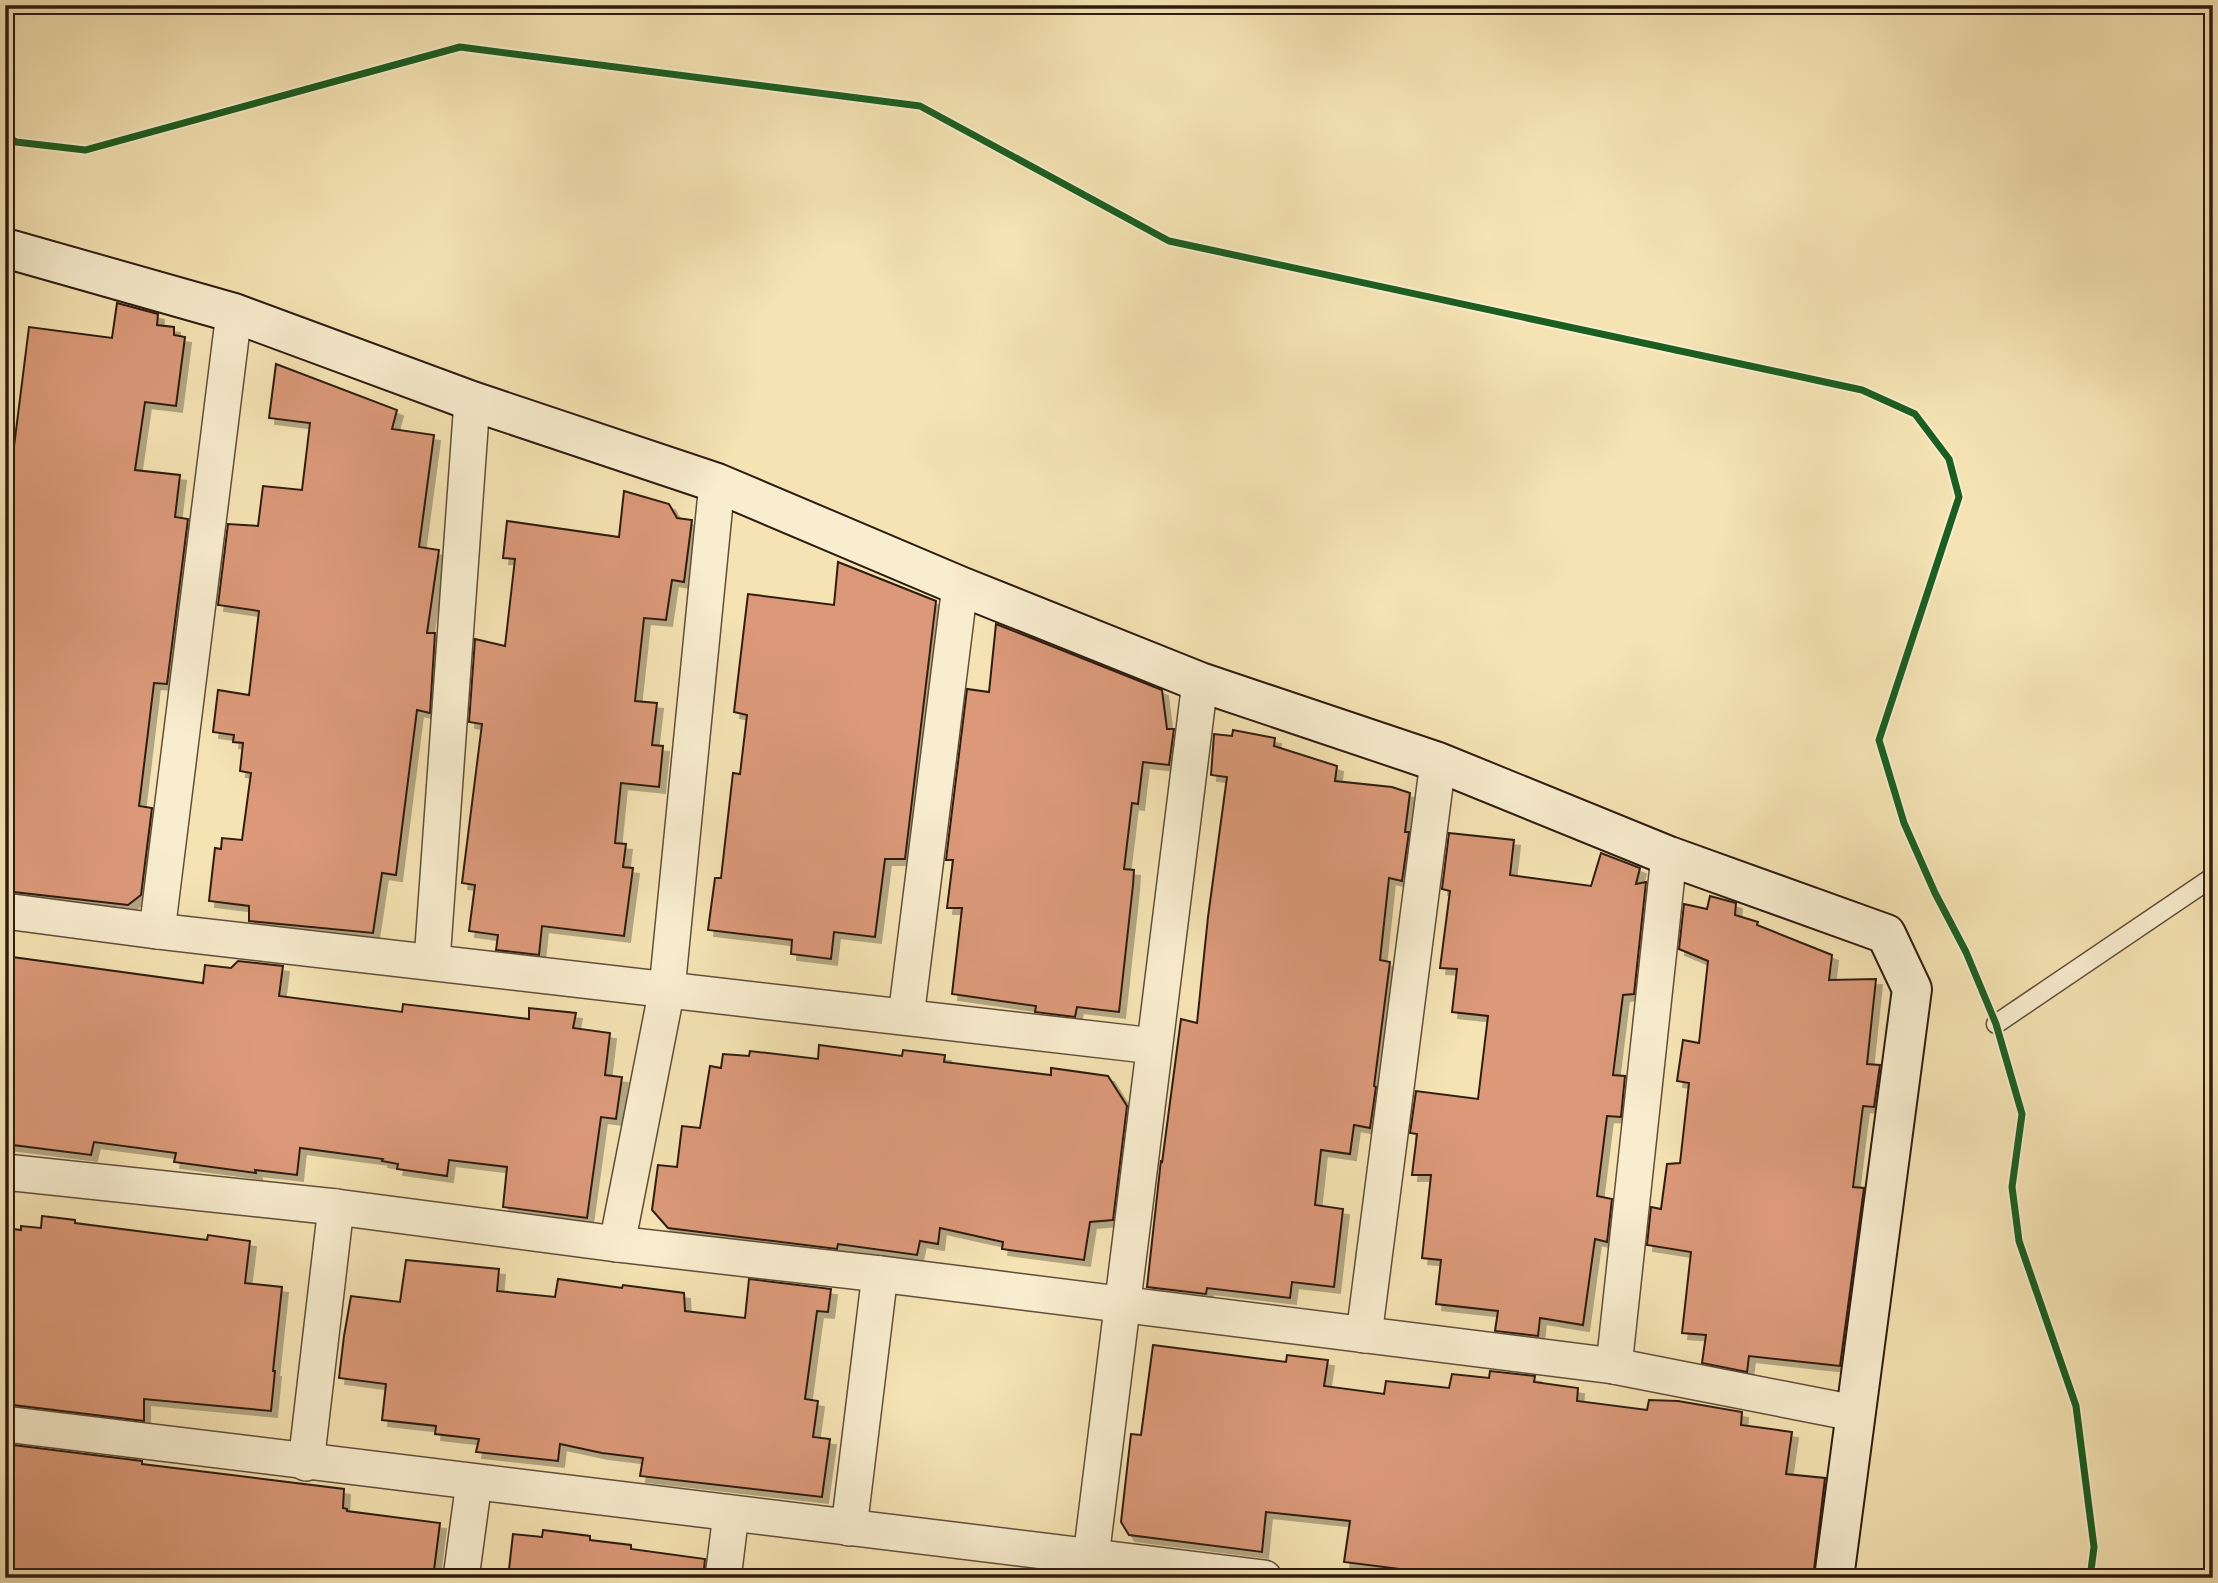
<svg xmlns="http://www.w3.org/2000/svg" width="2218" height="1583" font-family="'Old Standard TT',serif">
  <defs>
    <filter id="shadow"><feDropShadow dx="6" dy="6" stdDeviation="0" flood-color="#0004"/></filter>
  </defs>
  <rect width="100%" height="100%" fill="#f5e3b3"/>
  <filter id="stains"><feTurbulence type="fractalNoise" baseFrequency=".00286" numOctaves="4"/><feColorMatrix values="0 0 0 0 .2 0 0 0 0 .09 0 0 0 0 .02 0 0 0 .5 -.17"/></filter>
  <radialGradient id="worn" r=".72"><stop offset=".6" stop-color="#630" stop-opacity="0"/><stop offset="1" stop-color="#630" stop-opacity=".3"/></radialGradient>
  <!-- building -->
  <g fill="#db9979" stroke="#2e1c11" stroke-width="2" filter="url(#shadow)">
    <path d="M 117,303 L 158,314 L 157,325 L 174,327 L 174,335 L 185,337 L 176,406 L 145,402 L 135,470 L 180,475 L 175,517 L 188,519 L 167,684 L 154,683 L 139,806 L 152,808 L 141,895 L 128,905 L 5,891 L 5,518 L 29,327 L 112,338 Z"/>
    <path d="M 276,364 L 397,410 L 392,429 L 434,435 L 419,547 L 439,550 L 427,633 L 435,633 L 430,713 L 417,710 L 396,875 L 382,873 L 373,933 L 249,921 L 249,906 L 209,901 L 215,848 L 221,849 L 222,838 L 242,840 L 251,773 L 240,771 L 243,743 L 233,742 L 234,735 L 213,732 L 218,690 L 249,695 L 259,611 L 218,605 L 228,524 L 258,526 L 263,486 L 302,490 L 310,423 L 269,418 Z"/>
    <path d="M 624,491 L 669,504 L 677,518 L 692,520 L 684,582 L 672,580 L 666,620 L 644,618 L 635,701 L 657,703 L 652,745 L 663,746 L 659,787 L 621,783 L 615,843 L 626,844 L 623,867 L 633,868 L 624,936 L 542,926 L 539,955 L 496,950 L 498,935 L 469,931 L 475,885 L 462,883 L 482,724 L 469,722 L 475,639 L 505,646 L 515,559 L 503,558 L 507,521 L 619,537 Z"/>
    <path d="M 838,562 L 936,601 L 905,859 L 885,859 L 875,937 L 834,932 L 831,959 L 791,954 L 792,940 L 708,930 L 715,878 L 721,878 L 733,773 L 740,774 L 747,715 L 734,712 L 748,594 L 834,605 Z"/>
    <path d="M 996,624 L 1162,690 L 1167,729 L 1174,729 L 1169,765 L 1143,762 L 1138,804 L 1132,803 L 1124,869 L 1134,870 L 1133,885 L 1119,1012 L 1077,1007 L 1075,1017 L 1035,1012 L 1036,1006 L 952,994 L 962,908 L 947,908 L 953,860 L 946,860 L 967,689 L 989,692 Z"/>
    <path d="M 1233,730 L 1275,738 L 1274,746 L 1337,766 L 1335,781 L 1392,787 L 1410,793 L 1405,832 L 1409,832 L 1402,881 L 1389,878 L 1380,960 L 1390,962 L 1374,1086 L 1376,1087 L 1370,1128 L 1354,1125 L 1350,1154 L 1321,1150 L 1315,1205 L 1343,1209 L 1334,1287 L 1292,1282 L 1290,1298 L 1207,1288 L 1206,1294 L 1147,1287 L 1161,1160 L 1162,1163 L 1181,1019 L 1197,1023 L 1208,917 L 1227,777 L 1211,775 L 1214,734 L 1232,736 Z"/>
    <path d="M 1449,833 L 1514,840 L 1510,875 L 1591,886 L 1601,853 L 1640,868 L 1636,884 L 1646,882 L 1634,994 L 1623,995 L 1613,1075 L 1625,1076 L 1621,1117 L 1607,1116 L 1597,1196 L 1612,1199 L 1607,1242 L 1595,1239 L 1583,1325 L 1540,1318 L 1538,1336 L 1495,1331 L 1498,1311 L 1436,1304 L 1441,1260 L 1422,1258 L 1431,1175 L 1412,1175 L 1417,1134 L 1410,1133 L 1416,1091 L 1478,1099 L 1488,1016 L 1452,1012 L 1457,969 L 1440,968 L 1450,891 L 1442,889 Z"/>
    <path d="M 1710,896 L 1736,903 L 1735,915 L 1758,922 L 1757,925 L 1832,955 L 1829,980 L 1876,979 L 1867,1064 L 1880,1065 L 1874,1107 L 1863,1106 L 1853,1187 L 1864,1188 L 1840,1366 L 1749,1356 L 1747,1372 L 1702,1363 L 1706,1335 L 1682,1333 L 1691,1252 L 1647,1245 L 1651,1207 L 1661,1209 L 1667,1164 L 1680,1163 L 1689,1083 L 1677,1081 L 1683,1040 L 1699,1043 L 1708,961 L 1679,949 L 1684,904 L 1707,909 Z"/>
    <path d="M 5,956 L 203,983 L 205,965 L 231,968 L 238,961 L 283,966 L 279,996 L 402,1012 L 403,1004 L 529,1019 L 529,1008 L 576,1013 L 573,1028 L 610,1033 L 605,1075 L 622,1077 L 616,1119 L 601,1117 L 587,1218 L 503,1207 L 507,1167 L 449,1160 L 447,1176 L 397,1169 L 398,1164 L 382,1161 L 383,1159 L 300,1148 L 297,1175 L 255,1170 L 256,1173 L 174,1162 L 176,1153 L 94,1142 L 91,1155 L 5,1144 Z"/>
    <path d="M 819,1045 L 902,1056 L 903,1050 L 945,1055 L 944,1062 L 1051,1075 L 1051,1068 L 1108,1076 L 1127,1106 L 1113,1220 L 1090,1222 L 1084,1260 L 1002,1249 L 1003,1242 L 940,1228 L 938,1244 L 920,1241 L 917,1255 L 838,1244 L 837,1249 L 668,1228 L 652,1210 L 658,1165 L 677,1167 L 682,1126 L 700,1128 L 710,1066 L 721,1068 L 723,1054 L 749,1056 L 750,1051 L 818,1059 Z"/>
    <path d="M 42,1216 L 75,1220 L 75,1223 L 207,1240 L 208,1235 L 250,1241 L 245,1283 L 282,1287 L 273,1371 L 275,1371 L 271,1411 L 144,1399 L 144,1421 L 5,1404 L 5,1228 L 21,1230 L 21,1226 L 41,1228 Z"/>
    <path d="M 406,1260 L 499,1269 L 497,1291 L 555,1297 L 558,1279 L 622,1288 L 623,1285 L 684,1293 L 685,1311 L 745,1318 L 749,1279 L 831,1289 L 828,1312 L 817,1311 L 805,1399 L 818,1401 L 813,1437 L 830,1439 L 822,1497 L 640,1476 L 643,1458 L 602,1453 L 560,1444 L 558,1461 L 476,1452 L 479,1439 L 435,1434 L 436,1426 L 382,1420 L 386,1384 L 339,1378 L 344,1336 L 351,1296 L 400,1302 Z"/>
    <path d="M 1153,1345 L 1286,1362 L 1287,1355 L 1328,1360 L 1324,1386 L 1384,1394 L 1386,1381 L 1449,1388 L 1452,1374 L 1489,1378 L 1490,1371 L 1535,1376 L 1534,1382 L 1578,1388 L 1577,1401 L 1647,1410 L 1649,1400 L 1678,1401 L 1742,1412 L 1741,1425 L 1792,1432 L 1786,1474 L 1825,1478 L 1813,1578 L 1471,1578 L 1344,1562 L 1350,1521 L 1266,1512 L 1262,1552 L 1129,1535 L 1121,1522 L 1131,1434 L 1141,1435 Z"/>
    <path d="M 5,1444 L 142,1461 L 142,1464 L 344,1489 L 343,1508 L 347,1509 L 347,1511 L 440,1523 L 433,1578 L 5,1578 Z"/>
    <path d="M 543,1530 L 590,1536 L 590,1540 L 631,1545 L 631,1549 L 705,1559 L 703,1578 L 508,1578 L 513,1534 L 542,1537 Z"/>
  </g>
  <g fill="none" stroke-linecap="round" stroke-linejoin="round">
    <!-- lane casing -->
    <g stroke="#604e3a" stroke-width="21">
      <path id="lane" d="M 1996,1024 L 2213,877"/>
    </g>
    <!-- street casing -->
    <g stroke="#604e3a" stroke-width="38">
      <g id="street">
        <path d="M 5,911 L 157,931 L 1154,1046"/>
        <path d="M 157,931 L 234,313"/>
        <path d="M 432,961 L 472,401"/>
        <path d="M 906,1017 L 960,586"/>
        <path d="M 5,1172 L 336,1207 L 617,1244 L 880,1274 L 1614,1366 L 1854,1413"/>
        <path d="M 617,1244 L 667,989 L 717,483"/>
        <path d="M 1364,1335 L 1438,762"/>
        <path d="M 1614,1366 L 1669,856"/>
        <path d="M 5,1424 L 1264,1578"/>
        <path d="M 306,1463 L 336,1207"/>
        <path d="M 849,1528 L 880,1274"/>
        <path d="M 1091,1557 L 1200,682"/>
        <path d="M 461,1578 L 474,1482"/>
        <path d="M 723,1578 L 731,1514"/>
      </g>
    </g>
    <!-- secondary casing -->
    <g stroke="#2e1c11" stroke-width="42">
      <path id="secondary" d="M 5,248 L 234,313 L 472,401 L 717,483 L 960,586 L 1200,682 L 1438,762 L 1669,856 L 1886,934 L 1912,989 L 1834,1578"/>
    </g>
    <!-- lane -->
    <use href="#lane" stroke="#f8edce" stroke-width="18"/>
    <!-- street -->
    <use href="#street" stroke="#f8edce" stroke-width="35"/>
    <!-- secondary -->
    <use href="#secondary" stroke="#f8edce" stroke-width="38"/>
    <!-- cycleway casing -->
    <g stroke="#f8edce" stroke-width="11">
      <path id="cycleway" d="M 5,135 L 16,142 L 85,150 L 460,47 L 920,106 L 1169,241 L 1862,390 L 1915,414 L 1949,459 L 1959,497 L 1879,740 L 1904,823 L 1935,893 L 1966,952 L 1996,1024 L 2022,1114 L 2012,1187 L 2019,1241 L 2076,1406 L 2094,1547 L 2090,1578"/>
    </g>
    <!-- cycleway -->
    <use href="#cycleway" stroke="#1b5e20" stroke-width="7"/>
  </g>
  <!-- margin -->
  <rect width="2218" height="1583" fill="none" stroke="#f5e3b3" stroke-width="28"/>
  <rect x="7" y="7" width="2204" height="1569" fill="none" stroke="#2e1c11" stroke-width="3.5"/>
  <rect x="14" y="14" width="2190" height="1555" fill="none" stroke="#2e1c11" stroke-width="2"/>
  <rect width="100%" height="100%" filter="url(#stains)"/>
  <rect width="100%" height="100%" fill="url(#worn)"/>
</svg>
